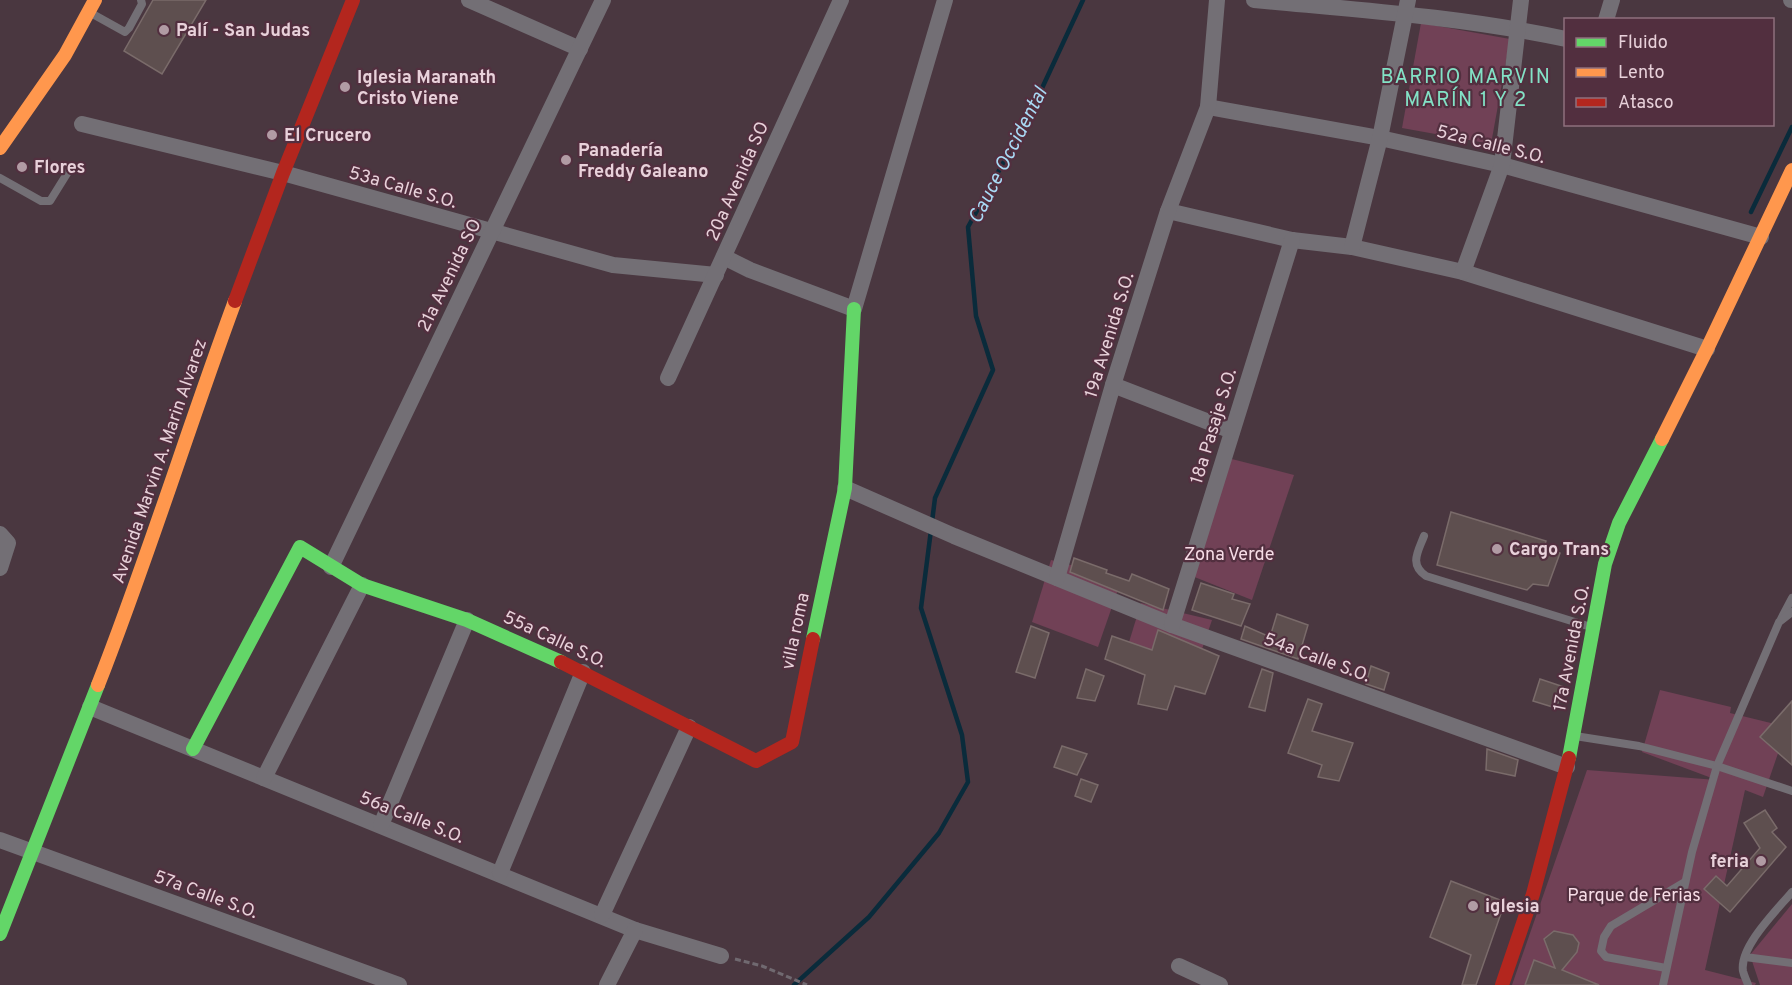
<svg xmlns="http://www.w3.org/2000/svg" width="1792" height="985" font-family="Overpass,sans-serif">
  <rect width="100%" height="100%" fill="#4a3740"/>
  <!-- green -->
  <g fill="#714156">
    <path d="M 1421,23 L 1510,39 L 1491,144 L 1402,128 Z"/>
    <path d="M 1224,457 L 1294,475 L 1252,600 L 1187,574 Z"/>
    <path d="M 1051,560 L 1122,578 L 1098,647 L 1032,622 Z"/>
    <path d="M 1141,603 L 1212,620 L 1188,690 L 1122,665 Z"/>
    <path d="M 1660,690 L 1731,707 L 1730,713 L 1787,727 L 1763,797 L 1745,790 L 1705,970 L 1756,983 L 1755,985 L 1512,985 L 1587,770 L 1717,780 L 1642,752 Z"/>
    <path d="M 1792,904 L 1792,985 L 1760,985 L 1750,955 Z"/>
  </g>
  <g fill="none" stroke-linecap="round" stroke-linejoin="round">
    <!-- stream -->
    <g stroke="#0a2b3b" stroke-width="4.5">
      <path d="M 1751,212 L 1792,127"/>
      <path d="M 932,522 L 935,498 L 993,370 L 976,316 L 968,227 L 1030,114 L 1083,0"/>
      <path d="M 794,985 L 869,917 L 939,833 L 968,782 L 962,735 L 921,608 L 931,530"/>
    </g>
  </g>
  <!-- building -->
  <g fill="#5e4f4f" stroke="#7a6b6a" stroke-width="1.5">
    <path d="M 153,0 L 206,0 L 162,74 L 124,51 Z"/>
    <path d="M 1451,512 L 1546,541 L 1545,545 L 1560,553 L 1548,586 L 1533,584 L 1527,590 L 1437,565 Z"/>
    <path d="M 1074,558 L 1107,570 L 1106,573 L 1129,581 L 1132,574 L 1169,589 L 1163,610 L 1070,572 Z"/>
    <path d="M 1201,583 L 1234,594 L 1232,599 L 1250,604 L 1241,626 L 1192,610 Z"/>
    <path d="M 1277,614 L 1308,625 L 1298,659 L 1241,639 L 1245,626 L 1270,637 Z"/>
    <path d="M 1031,626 L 1049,633 L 1035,678 L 1016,672 Z"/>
    <path d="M 1158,630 L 1219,656 L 1205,694 L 1175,686 L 1167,710 L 1138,704 L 1145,675 L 1105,659 L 1112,636 L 1152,650 Z"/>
    <path d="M 1371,666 L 1389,673 L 1384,690 L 1366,684 Z"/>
    <path d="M 1086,669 L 1104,676 L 1095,701 L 1077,698 Z"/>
    <path d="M 1262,669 L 1273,673 L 1265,711 L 1249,707 Z"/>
    <path d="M 1540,679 L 1564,687 L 1556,708 L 1533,701 Z"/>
    <path d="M 1308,699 L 1322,704 L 1312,731 L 1353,743 L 1339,781 L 1318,777 L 1322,765 L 1288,753 Z"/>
    <path d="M 1792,701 L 1792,765 L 1760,737 Z"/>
    <path d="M 1062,746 L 1087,754 L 1077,775 L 1054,767 Z"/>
    <path d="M 1487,749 L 1518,760 L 1515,776 L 1486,770 Z"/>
    <path d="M 1081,779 L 1098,785 L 1091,802 L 1075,796 Z"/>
    <path d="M 1765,810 L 1777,828 L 1772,832 L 1786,847 L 1730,912 L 1704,889 L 1716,876 L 1727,886 L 1760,848 L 1744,823 Z"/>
    <path d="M 1451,881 L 1505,902 L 1476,985 L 1462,985 L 1471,955 L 1430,937 Z"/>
    <path d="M 1554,931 L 1573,935 L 1579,943 L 1577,952 L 1562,970 L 1599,985 L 1525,985 L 1534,960 L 1555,968 L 1544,939 Z"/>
  </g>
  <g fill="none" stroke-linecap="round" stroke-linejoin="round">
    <!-- path -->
    <path stroke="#706970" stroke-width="3" stroke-dasharray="6 3" stroke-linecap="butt" d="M 735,959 L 762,966 L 807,985"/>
    <!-- lane -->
    <g stroke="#736f75" stroke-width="8">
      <path d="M 89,12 L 125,32 L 129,28 L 142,4 L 141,0"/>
      <path d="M 0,178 L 41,201 L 50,201 L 68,172"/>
      <path d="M 1424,536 C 1418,552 1409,564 1426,576 L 1591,627"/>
      <path d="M 1781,619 L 1792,598"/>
      <path d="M 1575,736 L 1639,746 L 1717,766 L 1792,791"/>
      <path d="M 1745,957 L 1792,963"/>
      <path d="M 1666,968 L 1606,957 L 1601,951 L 1604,937 L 1611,926 L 1685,882"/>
      <path d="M 1663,985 L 1692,852 L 1717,766 L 1779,622 L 1792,612"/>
      <path d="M 1748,985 C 1747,981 1744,976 1743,971 C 1739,947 1777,910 1792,892"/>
    </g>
    <!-- street -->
    <g stroke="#736f75" stroke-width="16">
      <path d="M 469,0 L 580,49"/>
      <path d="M 1254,0 C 1358,10 1463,17 1566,39"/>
      <path d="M 1791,0 L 1792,0"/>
      <path d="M 1606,20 L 1612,0"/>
      <path d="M 1208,107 L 1380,138 L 1502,165 L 1761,237"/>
      <path d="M 82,124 L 283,173 L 613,265 L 716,275"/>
      <path d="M 1168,211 L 1292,240 L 1352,247 L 1463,272 L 1707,349"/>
      <path d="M 1352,247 L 1380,138 L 1408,0"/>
      <path d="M 724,257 L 750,270 L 854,309 L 945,0"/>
      <path d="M 1463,272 L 1502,165 L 1521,0"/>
      <path d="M 668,378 L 841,0"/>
      <path d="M 1113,385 L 1232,431"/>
      <path d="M 845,488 L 954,536 L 1172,625 L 1567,767"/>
      <path d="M 0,534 L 8,543 L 0,568"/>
      <path d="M 331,567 L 603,0"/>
      <path d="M 1057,578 L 1113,385 L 1168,211 L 1208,107 L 1217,0"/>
      <path d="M 1172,625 L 1292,240"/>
      <path d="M 90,707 L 635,930 L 721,956"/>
      <path d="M 264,778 L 362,585"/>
      <path d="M 381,825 L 467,620"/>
      <path d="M 0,840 L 399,985"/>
      <path d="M 500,873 L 583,672"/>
      <path d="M 602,915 L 689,727"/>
      <path d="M 1179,966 L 1220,985"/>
      <path d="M 607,985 L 635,930"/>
    </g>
    <!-- fast -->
    <g stroke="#63d668" stroke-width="14">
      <path d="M 813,639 L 845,488 L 854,309"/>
      <path d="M 193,749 L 300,547 L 362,585 L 467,620 L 561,662"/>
      <path d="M 1569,758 L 1605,564 L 1619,523 L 1662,439"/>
      <path d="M 0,934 L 98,685"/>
    </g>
    <!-- slow -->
    <g stroke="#ff974d" stroke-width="14">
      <path d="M 0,148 L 65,55 L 95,0"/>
      <path d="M 1662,439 L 1707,349 L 1792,170"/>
      <path d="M 98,685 C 148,558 188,428 235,301"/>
    </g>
    <!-- jam -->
    <g stroke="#b3261e" stroke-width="14">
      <path d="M 235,301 L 283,173 L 353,0"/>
      <path d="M 561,662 L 756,761 L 792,742 L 813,639"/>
      <path d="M 1502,985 L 1533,894 L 1569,758"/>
    </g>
  </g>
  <!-- markers -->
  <g fill="#b19ba4" stroke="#522f3f" stroke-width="2">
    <circle cx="164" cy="30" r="6"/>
    <circle cx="345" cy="87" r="6"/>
    <circle cx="272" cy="135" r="6"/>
    <circle cx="566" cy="160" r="6"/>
    <circle cx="22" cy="167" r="6"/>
    <circle cx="1497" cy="549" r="6"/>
    <circle cx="1761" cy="861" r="6"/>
    <circle cx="1473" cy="906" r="6"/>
  </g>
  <g text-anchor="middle" stroke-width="4.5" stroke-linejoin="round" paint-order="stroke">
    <!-- poi labels -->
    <g font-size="18" font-weight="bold" fill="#e8d1da" stroke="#522f3f" text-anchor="start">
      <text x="176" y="36">Palí - San Judas</text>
      <text x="357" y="83">Iglesia Maranath<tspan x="357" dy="21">Cristo Viene</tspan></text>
      <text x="284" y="141">El Crucero</text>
      <text x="578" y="156">Panadería<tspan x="578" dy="21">Freddy Galeano</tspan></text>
      <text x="34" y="173">Flores</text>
      <text x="1509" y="555">Cargo Trans</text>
      <text x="1749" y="867" text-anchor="end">feria</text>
      <text x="1485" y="912">iglesia</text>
    </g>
    <!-- street labels -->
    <g font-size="18" fill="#e8d1da" stroke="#522f3f">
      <text transform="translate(1491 144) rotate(14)" y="6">52a Calle S.O.</text>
      <text transform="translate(737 181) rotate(-66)" y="6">20a Avenida SO</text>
      <text transform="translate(403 187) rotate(16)" y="6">53a Calle S.O.</text>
      <text transform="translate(449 275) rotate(-64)" y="6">21a Avenida SO</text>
      <text transform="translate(1109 335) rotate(-73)" y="6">19a Avenida S.O.</text>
      <text transform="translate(1213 426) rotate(-73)" y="6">18a Pasaje S.O.</text>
      <text transform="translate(159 461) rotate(-71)" y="6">Avenida Marvin A. Marin Alvarez</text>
      <text transform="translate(795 631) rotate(-78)" y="6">villa roma</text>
      <text transform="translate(555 639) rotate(25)" y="6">55a Calle S.O.</text>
      <text transform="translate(1571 648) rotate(-79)" y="6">17a Avenida S.O.</text>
      <text transform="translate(1317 657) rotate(20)" y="6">54a Calle S.O.</text>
      <text transform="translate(412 817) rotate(22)" y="6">56a Calle S.O.</text>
      <text transform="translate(206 894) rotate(20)" y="6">57a Calle S.O.</text>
    </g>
    <!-- park labels -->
    <g font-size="18" fill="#f6dce6" stroke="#522f3f">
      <text x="1229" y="560">Zona Verde</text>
      <text x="1634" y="901">Parque de Ferias</text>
    </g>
    <!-- neighbourhood labels -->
    <g font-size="20" letter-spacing="1.5" fill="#83e2c6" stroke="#522f3f">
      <text x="1466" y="83">BARRIO MARVIN<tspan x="1466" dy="23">MARÍN 1 Y 2</tspan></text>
    </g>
    <!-- water labels -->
    <g font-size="20" font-style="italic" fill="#a9daf5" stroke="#522f3f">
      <text transform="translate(1007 155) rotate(-63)" y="7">Cauce Occidental</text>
    </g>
  </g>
  <!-- legend -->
  <rect x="1564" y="18" width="210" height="108" fill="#522f3f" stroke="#8e707d" stroke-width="1.5"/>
  <rect x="1576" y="38" width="30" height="9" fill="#63d668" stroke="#8e707d" stroke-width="1.5"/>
  <text x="1618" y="48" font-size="18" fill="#e8d1da">Fluido</text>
  <rect x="1576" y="68" width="30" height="9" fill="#ff974d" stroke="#8e707d" stroke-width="1.5"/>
  <text x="1618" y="78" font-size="18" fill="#e8d1da">Lento</text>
  <rect x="1576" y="98" width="30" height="9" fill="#b3261e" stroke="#8e707d" stroke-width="1.5"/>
  <text x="1618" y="108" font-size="18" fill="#e8d1da">Atasco</text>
</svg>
